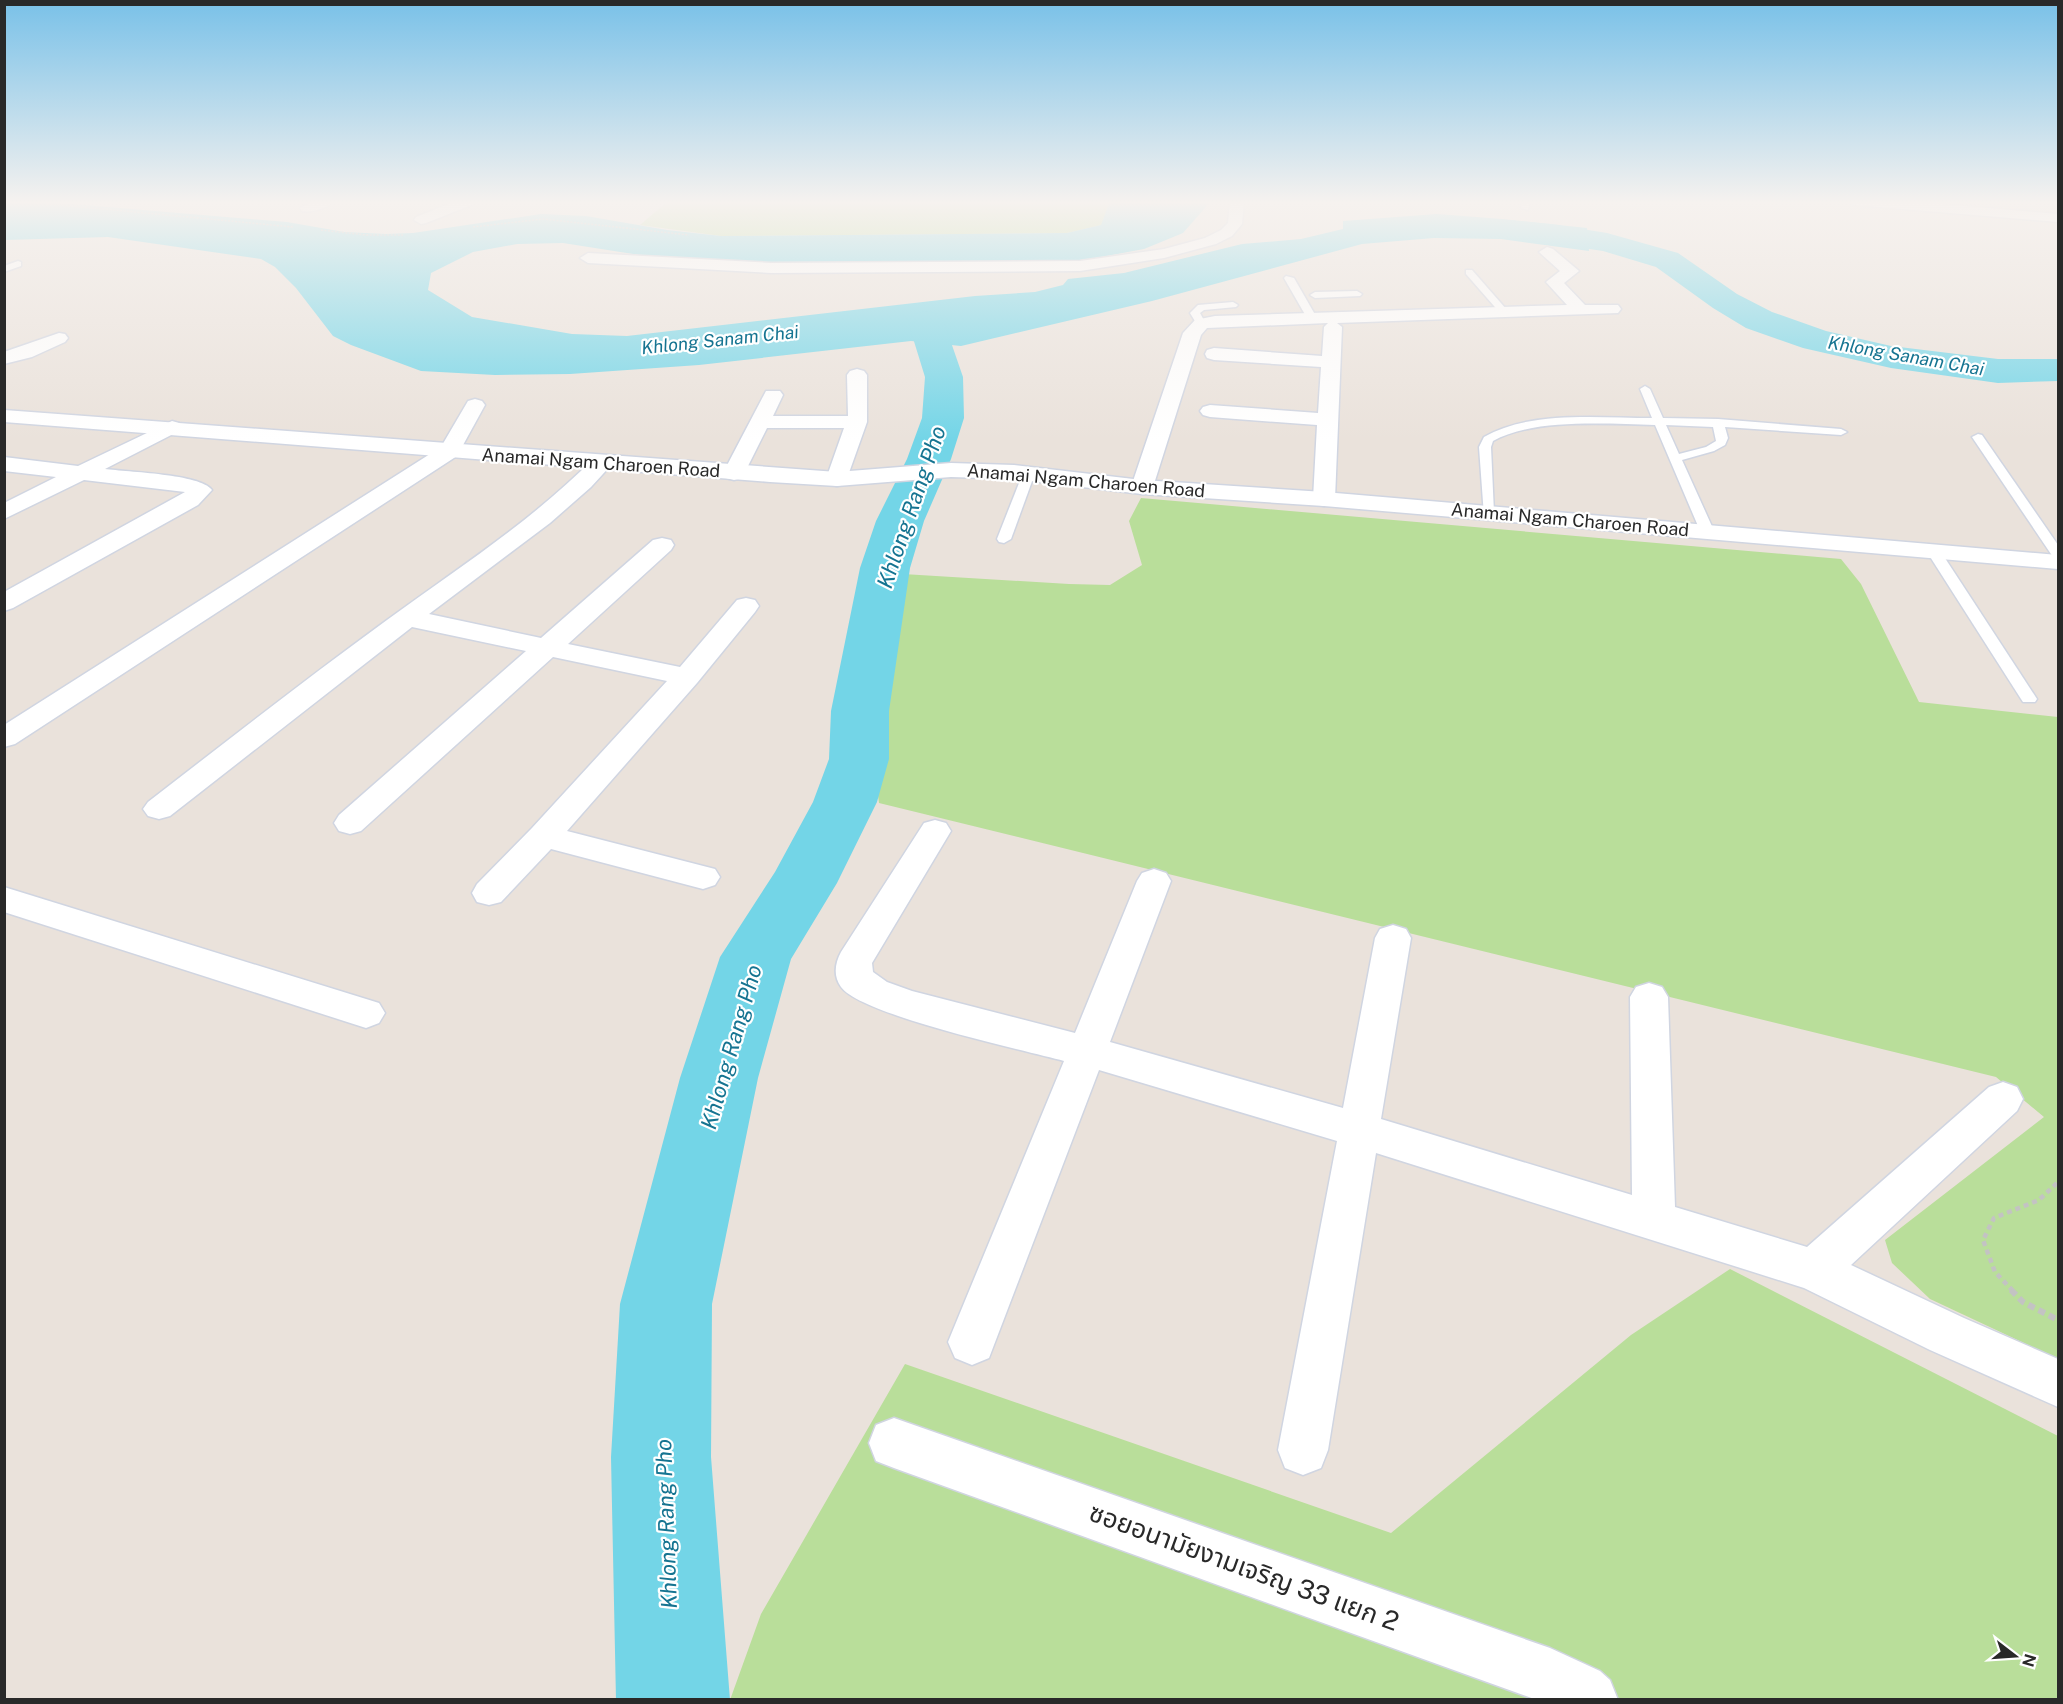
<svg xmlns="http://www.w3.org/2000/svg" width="2063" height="1704" font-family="'Public Sans','Noto Sans Thai',sans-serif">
  <rect width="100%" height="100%" fill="#eae2db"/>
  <!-- green -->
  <g fill="#b9de9a">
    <path d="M 668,201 L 1110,201 L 1111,203 L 1102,225 L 1067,233 L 721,236 L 640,225 Z"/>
    <path d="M 1141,498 L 1841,559 L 1861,584 L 1919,702 L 2058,717 L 2058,1359 L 1930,1299 L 1892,1263 L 1885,1240 L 2044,1117 L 1996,1077 L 879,803 L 871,745 L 893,591 L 903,574 L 1069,584 L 1110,585 L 1142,565 L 1129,521 Z"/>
    <path d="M 1730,1269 L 2058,1436 L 2058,1699 L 730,1700 L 761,1614 L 905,1364 L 1391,1533 L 1631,1335 Z"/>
  </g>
  <!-- water -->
  <path fill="#73d5e7" d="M 4,201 L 72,204 L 287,222 L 344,232 L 386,234 L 413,233 L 541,214 L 586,216 L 667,230 L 721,236 L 1067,233 L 1101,225 L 1110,201 L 1211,201 L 1183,233 L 1144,249 L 1080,261 L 736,262 L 665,259 L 563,243 L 517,244 L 473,252 L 431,273 L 428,290 L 472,317 L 572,334 L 627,336 L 975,296 L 1035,292 L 1063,285 L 1068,279 L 1124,273 L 1242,244 L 1301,239 L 1343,229 L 1343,221 L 1437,214 L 1502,219 L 1587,228 L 1589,251 L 1501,239 L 1434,238 L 1362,244 L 1152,301 L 961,346 L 911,341 L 699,365 L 570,374 L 495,375 L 421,371 L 351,345 L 333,336 L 296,288 L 275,267 L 261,259 L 108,237 L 5,240 Z"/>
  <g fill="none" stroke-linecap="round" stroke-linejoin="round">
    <!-- river -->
    <g fill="#73d5e7" fill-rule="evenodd">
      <path d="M 1497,219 L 1551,224 L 1607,233 L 1678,253 L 1737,294 L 1772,312 L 1826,331 L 1891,346 L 1998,359 L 2058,359 L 2058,381 L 1998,383 L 1891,368 L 1803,348 L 1746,328 L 1713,308 L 1656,267 L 1603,251 L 1486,234 L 1482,228 L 1486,222 Z"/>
      <path d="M 926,311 L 939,314 L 944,322 L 963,377 L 964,418 L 951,459 L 924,521 L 910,568 L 889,711 L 889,759 L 877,802 L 837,883 L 791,959 L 758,1078 L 712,1304 L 711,1457 L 730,1700 L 616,1700 L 611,1457 L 620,1304 L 680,1078 L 720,957 L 775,872 L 813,802 L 829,759 L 831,711 L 860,568 L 876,521 L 907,459 L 922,418 L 925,377 L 908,322 L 913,314 Z"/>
    </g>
    <!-- lane casing -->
    <g stroke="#d0d5e1" stroke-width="3">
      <g id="lane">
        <path d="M 1522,201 L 1530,201 L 1528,210 L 1521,208 Z"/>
        <path d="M 18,261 L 21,262 L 21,266 L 4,272 L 4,266 Z"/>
        <path d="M 1466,270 L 1472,270 L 1507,310 L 1507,314 L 1501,314 L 1466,274 Z"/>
        <path d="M 1286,276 L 1294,278 L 1317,318 L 1315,320 L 1307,318 L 1284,278 Z"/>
        <path d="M 1357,291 L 1362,294 L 1360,296 L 1315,298 L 1310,295 L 1315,292 Z"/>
        <path d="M 1233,302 L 1238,305 L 1236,307 L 1204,310 L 1200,313 L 1206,324 L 1204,326 L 1198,326 L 1190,313 L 1198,305 Z"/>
        <path d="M 1645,386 L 1650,389 L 1663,418 L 1718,419 L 1841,429 L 1847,432 L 1841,435 L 1725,427 L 1728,438 L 1725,445 L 1714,451 L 1682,460 L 1715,533 L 1708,537 L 1701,533 L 1655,425 C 1608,424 1533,418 1493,441 L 1491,447 L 1494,513 L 1492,516 L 1484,516 L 1479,447 L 1484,437 C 1531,410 1599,418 1652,418 L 1640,389 ZM 1666,425 L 1713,427 L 1716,441 L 1706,447 L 1679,454 Z"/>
        <path d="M 1978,434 L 1982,435 L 2058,545 L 2058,558 L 2053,557 L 1972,437 Z"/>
        <path d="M 1029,469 L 1035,473 L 1011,539 L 1004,543 L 999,542 L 997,539 L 1023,473 Z"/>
        <path d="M 1934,548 L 1941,552 L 2037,699 L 2035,702 L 2023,702 L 2021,699 L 1927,552 Z"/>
      </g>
    </g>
    <!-- street casing -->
    <g stroke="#d0d5e1" stroke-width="3">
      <g id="street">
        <path d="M 313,201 L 334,201 C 328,208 311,213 302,211 L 300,208 Z"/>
        <path d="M 456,201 L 476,201 L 474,204 L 426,223 L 421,224 L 414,220 L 416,217 Z"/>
        <path d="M 1230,201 L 1244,201 L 1242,224 L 1232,236 L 1216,244 L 1164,258 L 1080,271 L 771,273 L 588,263 L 580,258 L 588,253 L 771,263 L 1080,261 L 1164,249 L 1205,238 L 1221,230 L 1228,223 Z"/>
        <path d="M 1847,201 L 1907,201 L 2058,214 L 2058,222 L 1854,205 Z"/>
        <path d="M 1547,247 L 1553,249 L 1579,271 L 1564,283 L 1585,305 L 1618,305 L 1621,309 L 1618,313 L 1337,323 L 1342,327 L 1335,499 L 1332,504 L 1324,506 L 1316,504 L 1313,499 L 1317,425 L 1210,417 L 1203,415 L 1200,411 L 1203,407 L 1210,405 L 1318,413 L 1321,367 L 1214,360 L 1207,358 L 1205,354 L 1207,350 L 1214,348 L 1322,356 L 1324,327 L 1328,323 L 1207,328 L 1201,335 L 1153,487 L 1150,492 L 1142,494 L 1134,492 L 1131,487 L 1183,333 L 1195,320 L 1215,316 L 1567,305 L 1546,282 L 1560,271 L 1539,252 Z"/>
        <path d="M 59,333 L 65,334 L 68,338 L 65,342 L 32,357 L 4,364 L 4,352 Z"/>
        <path d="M 857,369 L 864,371 L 867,375 L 867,422 L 845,484 L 837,486 L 829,484 L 826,479 L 844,428 L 767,428 L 742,478 L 734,480 L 726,478 L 723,473 L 766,391 L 780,391 L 783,395 L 773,416 L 848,416 L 847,375 L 850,371 Z"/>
        <path d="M 475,399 L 482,401 L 485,405 L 457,456 L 15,744 L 4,747 L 4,725 L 441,447 L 468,401 Z"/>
        <path d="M 172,421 L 179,423 L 182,427 L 179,431 L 105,469 C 127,472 201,474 212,490 L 198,505 L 13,608 L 4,611 L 4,592 L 185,492 L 84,480 L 4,519 L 4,503 L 56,477 L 4,471 L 4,457 L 78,466 Z"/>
        <path d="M 602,456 L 610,458 L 613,463 L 591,487 L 550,523 L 429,614 L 541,638 L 653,540 L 662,538 L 671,540 L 674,545 L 671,550 L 568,644 L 680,667 L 737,600 L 746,598 L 755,600 L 759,606 L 755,612 L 697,683 L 567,831 L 715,869 L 720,877 L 715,885 L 703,889 L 551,849 L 501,902 L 489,905 L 477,902 L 472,893 L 477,884 L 532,828 L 667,681 L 553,657 L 361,831 L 350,834 L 339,831 L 334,823 L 339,815 L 526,651 L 412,627 L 170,816 L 159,819 L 148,816 L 143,809 L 148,802 C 227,741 306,679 387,620 C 458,568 532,521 594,458 Z"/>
        <path d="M 935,820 L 946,823 L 951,831 L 872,963 L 873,972 L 887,982 L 912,991 L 1075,1033 L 1137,881 L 1142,873 L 1154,869 L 1166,873 L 1171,881 L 1110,1042 L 1343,1108 L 1375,938 L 1380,929 L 1393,925 L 1406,929 L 1411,938 L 1381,1119 L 1632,1195 L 1630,997 L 1636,987 L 1649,983 L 1662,987 L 1668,997 L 1675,1207 L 1807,1247 L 1989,1087 L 2003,1082 L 2017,1087 L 2023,1099 L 2017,1111 L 1851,1265 L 1964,1318 L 2058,1359 L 2058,1407 L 1930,1350 L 1804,1288 L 1376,1153 L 1328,1450 L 1321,1468 L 1303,1475 L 1285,1468 L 1278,1450 L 1337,1141 L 1099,1070 L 989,1358 L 972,1365 L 955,1358 L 948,1342 L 1064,1061 C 1023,1050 861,1015 841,987 C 833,976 835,963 841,952 L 924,823 Z"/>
        <path d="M 4,887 L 379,1003 L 385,1013 L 379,1023 L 366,1028 L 4,912 Z"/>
        <path d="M 894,1418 L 1550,1648 L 1600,1671 L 1610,1680 L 1618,1700 L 1537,1700 L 894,1468 L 876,1461 L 869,1443 L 876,1425 Z"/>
      </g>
    </g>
    <!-- secondary casing -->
    <g stroke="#d0d5e1" stroke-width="3">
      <path id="secondary" d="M 4,410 L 837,472 L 951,463 L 1014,465 L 1142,480 L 1324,492 L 2058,555 L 2058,569 L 1324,506 L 1142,494 L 1014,479 L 951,477 L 837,486 L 770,482 L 4,422 Z"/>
    </g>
    <!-- path-far2 -->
    <g stroke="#c3c3c3" stroke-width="1.5" stroke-dasharray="2 1.5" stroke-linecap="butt">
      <path d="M 19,201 L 293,227"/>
      <path d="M 473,227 L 543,219 L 689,235"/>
      <path d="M 321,230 L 366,235 L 403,235"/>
    </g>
    <!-- path-far1 -->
    <path stroke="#c3c3c3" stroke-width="4.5" stroke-dasharray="5 4" stroke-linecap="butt" d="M 2013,1291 L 1995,1272 L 1983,1240 L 1994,1218 L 2039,1200 L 2058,1182"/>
    <!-- path -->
    <path stroke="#c3c3c3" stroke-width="6" stroke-dasharray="7 4.5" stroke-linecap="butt" d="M 2011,1290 L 2023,1302 L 2058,1320"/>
    <!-- lane -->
    <use href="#lane" fill="#fff" fill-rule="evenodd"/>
    <!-- street -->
    <use href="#street" fill="#fff" fill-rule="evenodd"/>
    <!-- secondary -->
    <use href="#secondary" fill="#fff" fill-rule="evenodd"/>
  </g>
  <!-- sky -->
  <linearGradient id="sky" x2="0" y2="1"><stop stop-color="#79c1e8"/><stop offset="0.46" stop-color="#f6f2ef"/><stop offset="1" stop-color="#f6f2ef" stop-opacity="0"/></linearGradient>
  <rect width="2063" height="440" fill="url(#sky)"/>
  <g text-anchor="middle" stroke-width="4.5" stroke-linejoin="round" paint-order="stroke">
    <!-- far-water labels -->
    <g font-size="18" font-style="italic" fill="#157491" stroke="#fff">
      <text transform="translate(720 340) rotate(-6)" y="6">Khlong Sanam Chai</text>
      <text transform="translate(1906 356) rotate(10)" y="6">Khlong Sanam Chai</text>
    </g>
    <!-- far-street labels -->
    <g font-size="18" fill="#292929" stroke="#fff">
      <text transform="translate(601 463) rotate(4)" y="6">Anamai Ngam Charoen Road</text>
      <text transform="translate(1086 481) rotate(5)" y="6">Anamai Ngam Charoen Road</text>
      <text transform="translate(1570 520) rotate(5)" y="6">Anamai Ngam Charoen Road</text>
    </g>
    <!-- water labels -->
    <g font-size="22" font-style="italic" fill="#157491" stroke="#fff">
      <text transform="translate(911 507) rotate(-71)" y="8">Khlong Rang Pho</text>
      <text transform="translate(731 1047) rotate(-74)" y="8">Khlong Rang Pho</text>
      <text transform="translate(666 1524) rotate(-92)" y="8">Khlong Rang Pho</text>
    </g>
    <!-- near-street labels -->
    <g font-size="26" fill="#292929" stroke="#fff">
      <text transform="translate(1244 1567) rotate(20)" y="9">ซอยอนามัยงามเจริญ 33 แยก 2</text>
    </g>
  </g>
  <!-- border -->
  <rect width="2063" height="1704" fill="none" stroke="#292929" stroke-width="12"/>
  <!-- north arrow -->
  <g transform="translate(2015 1656) rotate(107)" stroke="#ffffff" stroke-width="4.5" paint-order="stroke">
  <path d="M0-4.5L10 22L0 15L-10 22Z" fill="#292929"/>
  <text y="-9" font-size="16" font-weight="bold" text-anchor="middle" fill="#292929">N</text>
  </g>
</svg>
